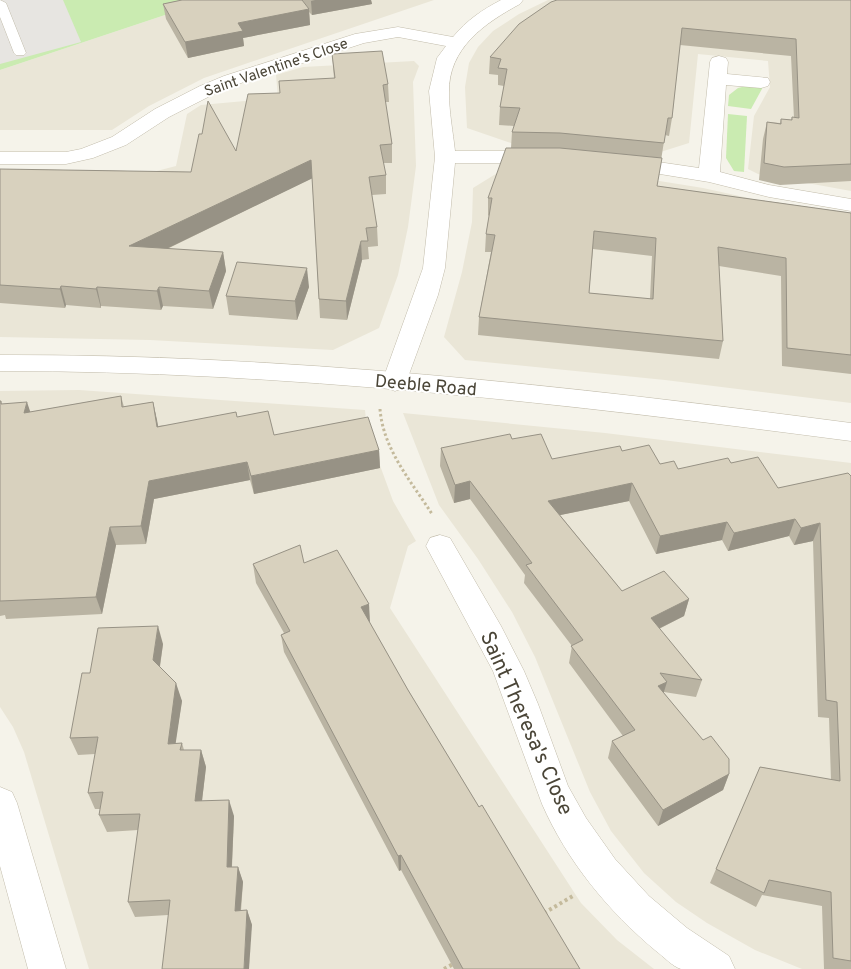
<svg xmlns="http://www.w3.org/2000/svg" width="851" height="969" font-family="Overpass,sans-serif">
  <rect width="100%" height="100%" fill="#f5f3ea"/>
  <!-- residential -->
  <g fill="#eae6d7">
    <path d="M 210,0 L 434,0 L 204,78 L 149,106 L 112,130 L 0,130 L 0,70 Z"/>
    <path d="M 548,0 L 851,0 L 851,191 L 758,174 L 748,169 L 754,116 L 770,87 L 768,61 L 698,54 L 689,143 L 651,155 L 514,144 L 467,128 L 465,87 L 469,63 L 478,47 L 493,31 L 519,14 Z"/>
    <path d="M 414,61 L 419,66 L 413,82 L 416,166 L 408,227 L 398,275 L 379,328 L 333,350 L 150,340 L 0,337 L 0,171 L 145,174 L 176,166 L 187,114 L 201,105 L 278,98 L 276,75 L 303,67 Z"/>
    <path d="M 507,167 L 647,179 L 703,188 L 780,205 L 851,217 L 851,403 L 665,380 L 465,360 L 444,337 L 462,272 L 472,222 L 473,188 Z"/>
    <path d="M 79,390 L 365,410 L 367,430 L 393,501 L 416,541 L 408,546 L 390,608 L 581,903 L 617,940 L 654,969 L 89,969 L 24,752 L 13,727 L 0,707 L 0,391 Z"/>
    <path d="M 403,413 L 605,433 L 851,463 L 851,969 L 802,969 L 755,950 L 707,923 L 676,902 L 644,873 L 611,831 L 590,792 L 535,657 L 512,612 L 478,559 L 439,505 Z"/>
  </g>
  <!-- green -->
  <g fill="#caebb1">
    <path d="M 0,0 L 210,0 L 0,70 Z"/>
    <path d="M 746,86 L 763,87 L 751,109 L 728,106 L 729,95 L 738,88 Z"/>
    <path d="M 728,114 L 747,116 L 744,172 L 734,171 L 726,158 Z"/>
  </g>
  <!-- parking -->
  <path fill="#e7e5e1" d="M 0,0 L 63,0 L 81,42 L 0,64 Z"/>
  <g fill="none" stroke-linecap="round" stroke-linejoin="round">
    <!-- service casing -->
    <g stroke="#c2bcab" stroke-width="1">
      <path id="service" d="M 0,0 L 6,3 L 26,53 L 24,55 L 16,55 L 14,53 L 0,17 Z"/>
    </g>
    <!-- minor casing -->
    <g stroke="#c2bcab" stroke-width="1">
      <g id="minor">
        <path d="M 501,0 L 523,0 L 520,4 C 485,23 448,48 449,93 C 449,112 453,132 455,151 L 541,151 L 548,153 L 551,157 L 548,161 L 541,163 L 455,163 L 445,268 L 438,295 L 404,388 L 395,391 L 386,388 L 382,382 L 423,268 L 435,157 L 429,91 L 437,58 L 446,46 L 398,37 L 364,43 L 238,84 L 214,94 L 169,117 L 126,145 L 93,158 L 66,164 L 0,164 L 0,152 L 66,152 L 81,149 L 112,137 L 155,109 L 200,86 L 224,76 L 355,34 L 398,27 L 453,37 C 467,20 482,10 501,0 Z"/>
        <path d="M 719,56 L 726,58 L 728,62 L 727,74 L 768,78 L 770,82 L 768,86 L 761,88 L 726,85 L 720,172 L 769,185 L 851,199 L 851,211 L 769,197 L 709,182 L 617,167 L 614,163 L 617,159 L 624,157 L 699,168 L 710,62 L 712,58 Z"/>
        <path d="M 440,535 L 450,538 L 501,626 L 524,671 L 538,704 L 568,786 L 586,818 L 615,859 L 649,896 L 687,928 L 729,956 L 735,969 C 724,969 690,969 681,969 C 673,967 663,956 656,951 C 608,911 567,861 542,804 L 493,671 L 426,546 L 430,538 Z"/>
        <path d="M 0,787 L 12,792 L 17,803 L 66,969 L 28,969 L 0,866 Z"/>
      </g>
    </g>
    <!-- tertiary casing -->
    <g stroke="#c2bcab" stroke-width="1">
      <path id="tertiary" d="M 0,355 C 284,354 569,386 851,423 L 851,441 C 569,404 284,371 0,371 Z"/>
    </g>
    <!-- path-far1 -->
    <path stroke="#c4ba9c" stroke-width="3" stroke-dasharray="2.5 2.5" stroke-linecap="butt" d="M 380,409 C 383,449 411,481 432,514"/>
    <!-- path -->
    <g stroke="#c4ba9c" stroke-width="4" stroke-dasharray="3 3" stroke-linecap="butt">
      <path d="M 544,913 L 573,896"/>
      <path d="M 444,969 L 455,963"/>
    </g>
    <!-- service -->
    <use href="#service" fill="#fff" fill-rule="evenodd"/>
    <!-- minor -->
    <use href="#minor" fill="#fff" fill-rule="evenodd"/>
    <!-- tertiary -->
    <use href="#tertiary" fill="#fff" fill-rule="evenodd"/>
  </g>
  <!-- wall -->
  <g fill="#bab4a3" fill-rule="evenodd">
    <path d="M 181,0 L 371,0 L 372,4 L 312,15 L 309,12 L 310,25 L 243,38 L 244,46 L 188,58 L 166,19 L 163,4 Z"/>
    <path d="M 851,0 L 851,181 L 780,185 L 759,180 L 763,139 L 767,122 L 780,123 L 781,119 L 791,120 L 792,117 L 794,118 L 791,56 L 680,45 L 672,118 L 669,136 L 665,135 L 657,186 L 851,213 L 851,374 L 782,366 L 781,276 L 719,266 L 723,341 L 719,359 L 478,335 L 479,317 L 491,252 L 485,252 L 486,234 L 489,216 L 488,215 L 488,198 L 511,148 L 512,132 L 514,126 L 499,125 L 500,107 L 504,86 L 498,85 L 498,75 L 489,74 L 490,57 ZM 593,249 L 652,256 L 650,299 L 589,293 Z"/>
    <path d="M 332,54 L 388,84 L 389,102 L 385,102 L 392,144 L 392,163 L 383,163 L 386,175 L 386,194 L 372,195 L 377,227 L 378,246 L 368,247 L 369,259 L 362,260 L 347,320 L 320,318 L 312,178 L 167,249 L 223,252 L 226,271 L 213,309 L 163,306 L 161,310 L 101,306 L 101,308 L 66,305 L 65,308 L 0,303 L 0,169 L 191,172 L 236,151 L 280,93 L 334,78 Z"/>
    <path d="M 309,287 L 297,320 L 229,315 L 226,296 Z"/>
    <path d="M 121,396 L 124,407 L 153,402 L 158,426 L 237,417 L 274,435 L 379,450 L 380,468 L 254,494 L 250,480 L 154,499 L 146,544 L 116,545 L 102,614 L 6,619 L 5,615 L 0,616 L 0,401 L 1,401 L 2,404 L 30,412 Z"/>
    <path d="M 512,439 L 552,459 L 622,451 L 660,464 L 678,469 L 731,463 L 778,488 L 851,476 L 851,969 L 824,969 L 822,906 L 762,895 L 756,907 L 710,883 L 760,767 L 831,780 L 829,718 L 818,717 L 813,541 L 794,545 L 789,536 L 728,551 L 722,540 L 656,554 L 629,501 L 560,515 L 622,591 L 689,599 L 684,616 L 659,629 L 702,680 L 696,697 L 664,692 L 664,693 L 729,774 L 723,790 L 658,826 L 608,758 L 612,741 L 623,736 L 569,663 L 572,646 L 524,583 L 525,575 L 470,499 L 454,503 L 440,466 L 441,448 Z"/>
    <path d="M 304,563 L 370,622 L 369,622 L 408,690 L 479,807 L 580,969 L 454,969 L 401,870 L 399,871 L 284,652 L 281,635 L 284,633 L 256,583 L 253,564 Z"/>
    <path d="M 163,644 L 160,667 L 182,701 L 175,743 L 182,743 L 184,750 L 201,750 L 206,767 L 202,801 L 234,816 L 232,867 L 238,867 L 243,882 L 241,911 L 247,910 L 252,925 L 168,915 L 135,917 L 128,902 L 138,830 L 107,832 L 99,815 L 100,809 L 95,809 L 88,793 L 95,754 L 78,755 L 70,738 L 90,673 Z"/>
  </g>
  <!-- shaded-wall -->
  <g fill="#979285">
    <path d="M 315,0 L 371,0 L 372,4 L 312,15 L 311,1 Z"/>
    <path d="M 309,9 L 310,25 L 243,38 L 244,46 L 188,58 L 185,42 L 238,23 Z"/>
    <path d="M 311,160 L 313,178 L 133,265 L 129,246 Z"/>
    <path d="M 361,241 L 362,260 L 347,320 L 346,301 Z"/>
    <path d="M 223,252 L 226,271 L 213,309 L 209,291 Z"/>
    <path d="M 307,268 L 309,287 L 297,320 L 295,301 Z"/>
    <path d="M 61,286 L 66,305 L 65,308 L 60,289 Z"/>
    <path d="M 97,287 L 101,306 L 101,308 L 96,289 Z"/>
    <path d="M 159,287 L 163,306 L 161,310 L 157,291 Z"/>
    <path d="M 27,402 L 33,420 L 24,413 Z"/>
    <path d="M 153,402 L 157,420 L 161,444 L 157,427 Z"/>
    <path d="M 379,450 L 380,468 L 254,494 L 251,476 Z"/>
    <path d="M 247,462 L 250,480 L 154,499 L 146,544 L 141,526 L 149,481 Z"/>
    <path d="M 470,481 L 470,499 L 454,503 L 455,485 Z"/>
    <path d="M 632,483 L 629,501 L 546,518 L 548,501 Z"/>
    <path d="M 795,519 L 789,536 L 728,551 L 734,533 Z"/>
    <path d="M 727,522 L 722,540 L 656,554 L 660,536 Z"/>
    <path d="M 820,523 L 813,541 L 794,545 L 801,528 Z"/>
    <path d="M 110,527 L 116,545 L 102,614 L 96,597 Z"/>
    <path d="M 689,599 L 684,616 L 646,635 L 651,618 Z"/>
    <path d="M 369,604 L 370,622 L 362,625 L 361,607 Z"/>
    <path d="M 158,626 L 163,644 L 158,678 L 153,660 Z"/>
    <path d="M 667,682 L 662,698 L 658,686 Z"/>
    <path d="M 176,683 L 182,701 L 173,761 L 168,744 Z"/>
    <path d="M 201,750 L 206,767 L 200,817 L 195,801 Z"/>
    <path d="M 729,774 L 723,790 L 658,826 L 663,810 Z"/>
    <path d="M 229,800 L 234,816 L 231,883 L 227,867 Z"/>
    <path d="M 401,855 L 401,870 L 399,871 L 398,856 Z"/>
    <path d="M 238,867 L 243,882 L 239,926 L 235,911 Z"/>
    <path d="M 247,910 L 252,925 L 249,969 L 244,969 Z"/>
  </g>
  <!-- building -->
  <g fill="#d8d1be" stroke="#979285" fill-rule="evenodd">
    <path d="M 182,0 L 302,0 L 309,9 L 238,23 L 243,31 L 185,42 L 163,4 Z"/>
    <path d="M 557,0 L 851,0 L 851,164 L 784,167 L 764,163 L 767,122 L 781,124 L 781,119 L 792,120 L 792,117 L 799,118 L 796,39 L 682,28 L 672,118 L 668,118 L 664,143 L 560,133 L 512,132 L 520,108 L 500,107 L 507,69 L 498,68 L 501,59 L 490,57 L 519,24 L 551,2 Z"/>
    <path d="M 382,51 L 388,84 L 383,85 L 392,144 L 380,145 L 386,175 L 369,177 L 377,227 L 366,228 L 368,241 L 361,241 L 346,301 L 319,299 L 311,160 L 129,246 L 223,252 L 209,291 L 159,287 L 157,291 L 97,287 L 96,289 L 61,286 L 60,289 L 0,285 L 0,169 L 191,172 L 199,134 L 202,134 L 208,101 L 236,151 L 248,94 L 280,93 L 279,81 L 335,78 L 332,54 Z"/>
    <path d="M 506,148 L 560,148 L 662,158 L 657,186 L 851,213 L 851,355 L 787,348 L 786,258 L 718,247 L 723,341 L 479,317 L 495,235 L 486,234 L 492,198 L 488,198 ZM 594,231 L 656,238 L 653,299 L 589,293 Z"/>
    <path d="M 237,262 L 307,268 L 295,301 L 226,296 Z"/>
    <path d="M 121,396 L 122,407 L 153,402 L 157,427 L 236,412 L 237,417 L 268,411 L 274,435 L 368,417 L 379,450 L 251,476 L 247,462 L 149,481 L 141,526 L 110,527 L 96,597 L 0,601 L 0,401 L 1,401 L 1,404 L 27,402 L 24,413 Z"/>
    <path d="M 510,434 L 512,439 L 541,434 L 552,459 L 620,446 L 622,451 L 649,445 L 660,464 L 674,461 L 678,469 L 728,458 L 731,463 L 758,457 L 778,488 L 848,473 L 851,476 L 851,961 L 833,958 L 831,892 L 769,880 L 764,893 L 716,869 L 760,767 L 840,781 L 837,702 L 826,700 L 820,523 L 801,528 L 795,519 L 734,533 L 727,522 L 660,536 L 632,483 L 548,501 L 622,591 L 664,571 L 689,599 L 651,618 L 702,680 L 660,673 L 667,682 L 658,686 L 703,740 L 711,736 L 729,759 L 729,774 L 663,810 L 612,741 L 635,730 L 571,646 L 583,640 L 526,565 L 532,563 L 470,481 L 455,485 L 441,448 Z"/>
    <path d="M 300,545 L 304,563 L 337,550 L 369,604 L 361,607 L 408,690 L 479,807 L 482,805 L 580,969 L 463,969 L 401,855 L 398,856 L 281,635 L 290,631 L 253,564 Z"/>
    <path d="M 158,626 L 153,660 L 176,683 L 168,744 L 182,743 L 180,750 L 201,750 L 195,801 L 229,800 L 227,867 L 238,867 L 235,911 L 247,910 L 244,969 L 162,969 L 170,900 L 128,902 L 140,814 L 99,815 L 103,792 L 88,793 L 98,737 L 70,738 L 82,673 L 90,673 L 98,628 Z"/>
  </g>
  <g text-anchor="middle" stroke-width="4" stroke-linejoin="round" paint-order="stroke">
    <!-- far-street labels -->
    <g font-size="15" fill="#4a4537" stroke="#fff">
      <text transform="translate(276 67) rotate(-19)" y="5">Saint Valentine's Close</text>
    </g>
    <!-- street labels -->
    <g font-size="18" fill="#4a4537" stroke="#fff">
      <text transform="translate(426 385) rotate(5)" y="6">Deeble Road</text>
    </g>
    <!-- near-street labels -->
    <g font-size="21" fill="#4a4537" stroke="#fff">
      <text transform="translate(527 723) rotate(66)" y="7">Saint Theresa's Close</text>
    </g>
  </g>
</svg>
